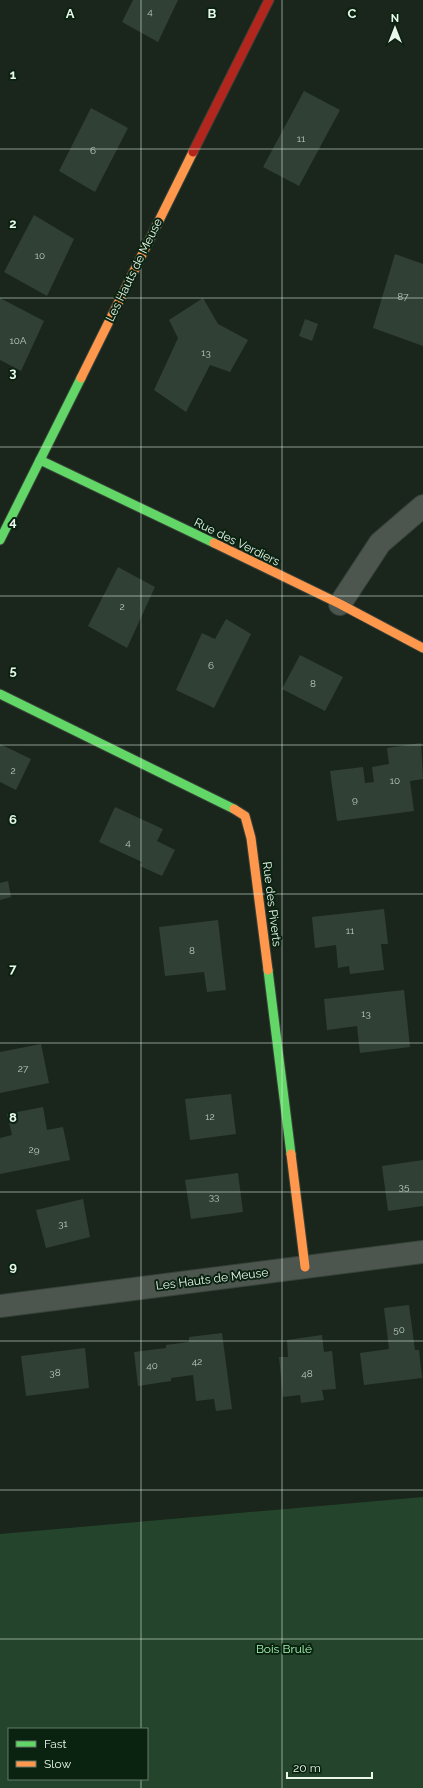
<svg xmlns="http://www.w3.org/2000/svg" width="423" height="1788" font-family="Raleway,sans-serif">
  <rect width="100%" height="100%" fill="#1a261c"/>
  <!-- green -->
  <path fill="#24442b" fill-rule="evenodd" d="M 423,1497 L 423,1788 L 0,1788 L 0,1534 ZM 9,1729 L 147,1729 L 147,1779 L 9,1779 Z"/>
  <!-- building -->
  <g fill="#304034">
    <path d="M 133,0 L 178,0 L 158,42 L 122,22 Z"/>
    <path d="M 304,91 L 340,110 L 299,186 L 263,167 Z"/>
    <path d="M 91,108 L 128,128 L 95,192 L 59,171 Z"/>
    <path d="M 34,215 L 74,239 L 47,296 L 4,272 Z"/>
    <path d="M 395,254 L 423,264 L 423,346 L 373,328 Z"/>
    <path d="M 0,298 L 44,321 L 21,371 L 0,360 Z"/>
    <path d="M 203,298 L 218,324 L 248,340 L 230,372 L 210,365 L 186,412 L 154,390 L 178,338 L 169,320 Z"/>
    <path d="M 305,319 L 318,324 L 312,341 L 299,336 Z"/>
    <path d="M 118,567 L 155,587 L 127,648 L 88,626 Z"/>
    <path d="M 226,619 L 251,634 L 214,708 L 176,690 L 202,633 L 215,639 Z"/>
    <path d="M 300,655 L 343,677 L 325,711 L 282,689 Z"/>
    <path d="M 421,743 L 423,779 L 410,781 L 414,811 L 337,821 L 330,771 L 363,767 L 365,783 L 374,782 L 372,767 L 389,764 L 387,748 Z"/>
    <path d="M 0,744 L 31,759 L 16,790 L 0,782 Z"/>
    <path d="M 115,807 L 163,829 L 157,841 L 175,850 L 162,876 L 140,866 L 142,862 L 99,842 Z"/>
    <path d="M 8,881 L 11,897 L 0,900 L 0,883 Z"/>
    <path d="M 384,909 L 388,944 L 381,944 L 384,970 L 350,974 L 349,966 L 338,968 L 336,945 L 315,948 L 312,917 Z"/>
    <path d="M 218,920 L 226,990 L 207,992 L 204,972 L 165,976 L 159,927 Z"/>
    <path d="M 404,990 L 410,1047 L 360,1053 L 357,1026 L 327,1030 L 324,999 Z"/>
    <path d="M 41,1044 L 49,1083 L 0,1093 L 0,1052 Z"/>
    <path d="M 231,1094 L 236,1134 L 190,1140 L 185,1099 Z"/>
    <path d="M 43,1107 L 47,1130 L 63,1127 L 70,1160 L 0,1174 L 0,1138 L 12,1135 L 7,1114 Z"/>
    <path d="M 423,1160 L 423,1206 L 388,1211 L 382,1166 Z"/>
    <path d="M 238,1173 L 243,1212 L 191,1219 L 185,1180 Z"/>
    <path d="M 83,1199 L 90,1237 L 46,1248 L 36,1210 Z"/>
    <path d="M 409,1305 L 415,1350 L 419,1350 L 422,1378 L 364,1385 L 360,1353 L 389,1349 L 384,1308 Z"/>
    <path d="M 222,1333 L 232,1409 L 216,1411 L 214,1399 L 196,1401 L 193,1375 L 171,1378 L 171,1381 L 138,1386 L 134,1352 L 166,1348 L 166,1345 L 189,1342 L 189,1337 Z"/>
    <path d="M 322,1335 L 324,1352 L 332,1351 L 336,1389 L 322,1390 L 324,1400 L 301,1403 L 300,1395 L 283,1397 L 279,1357 L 288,1357 L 287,1340 Z"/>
    <path d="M 85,1348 L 89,1388 L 26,1396 L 21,1356 Z"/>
  </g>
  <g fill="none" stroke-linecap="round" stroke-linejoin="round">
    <!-- street casing -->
    <g stroke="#364138" stroke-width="24">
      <g id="street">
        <path d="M 340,604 L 380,543 L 423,506"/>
        <path d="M 0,1306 L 423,1252"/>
      </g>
    </g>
    <!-- fast casing -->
    <g stroke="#364138" stroke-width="11">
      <g id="fast">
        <path d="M 40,460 L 214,543"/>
        <path d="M 0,540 L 81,378"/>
        <path d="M 0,694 L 234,809"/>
        <path d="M 268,970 L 291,1154"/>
      </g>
    </g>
    <!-- slow casing -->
    <g stroke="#364138" stroke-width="11">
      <g id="slow">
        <path d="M 81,378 L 193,152"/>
        <path d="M 214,543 L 340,604 L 423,648"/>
        <path d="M 234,809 L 245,816 L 251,838 L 268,970"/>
        <path d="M 291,1154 L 305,1267"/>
      </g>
    </g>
    <!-- jam casing -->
    <g stroke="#364138" stroke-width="11">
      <path id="jam" d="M 193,152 L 269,0"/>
    </g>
    <!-- street -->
    <use href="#street" stroke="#4c564e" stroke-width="22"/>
    <!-- fast -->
    <use href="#fast" stroke="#63d668" stroke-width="9"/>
    <!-- slow -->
    <use href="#slow" stroke="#ff974d" stroke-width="9"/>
    <!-- jam -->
    <use href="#jam" stroke="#b3261e" stroke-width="9"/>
  </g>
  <!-- grid -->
  <path fill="none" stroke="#e9f8eb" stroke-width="1" stroke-opacity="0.55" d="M 141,0 L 141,1729M 282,0 L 282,1788M 0,149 L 423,149M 0,298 L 423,298M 0,447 L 423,447M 0,596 L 423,596M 0,745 L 423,745M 0,894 L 423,894M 0,1043 L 423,1043M 0,1192 L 423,1192M 0,1341 L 423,1341M 0,1490 L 423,1490M 0,1639 L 423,1639M 141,1779 L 141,1788"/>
  <g text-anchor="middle" stroke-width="4" stroke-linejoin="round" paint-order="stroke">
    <!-- number labels -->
    <g font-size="10" fill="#bbcabd">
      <text x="150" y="15">4</text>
      <text x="301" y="142">11</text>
      <text x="93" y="154">6</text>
      <text x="40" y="259">10</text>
      <text x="403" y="300">87</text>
      <text x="18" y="344">10A</text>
      <text x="206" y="356">13</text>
      <text x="122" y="610">2</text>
      <text x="211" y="669">6</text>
      <text x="313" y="687">8</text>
      <text x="13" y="774">2</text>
      <text x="395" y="784">10</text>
      <text x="355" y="803">9</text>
      <text x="128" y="846">4</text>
      <text x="350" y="934">11</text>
      <text x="192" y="954">8</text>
      <text x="366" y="1017">13</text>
      <text x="23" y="1072">27</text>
      <text x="210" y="1120">12</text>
      <text x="34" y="1153">29</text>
      <text x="404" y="1190">35</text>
      <text x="214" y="1200">33</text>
      <text x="63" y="1227">31</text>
      <text x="399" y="1333">50</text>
      <text x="197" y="1365">42</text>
      <text x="152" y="1369">40</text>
      <text x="55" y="1376">38</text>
      <text x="307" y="1377">48</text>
    </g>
    <!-- street labels -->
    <g font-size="12" fill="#e9f8eb" stroke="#0a2210">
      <text transform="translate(134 270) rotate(-64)" y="4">Les Hauts de Meuse</text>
      <text transform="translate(237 542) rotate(26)" y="4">Rue des Verdiers</text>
      <text transform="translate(272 904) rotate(83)" y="4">Rue des Piverts</text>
      <text transform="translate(212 1279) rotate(-7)" y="4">Les Hauts de Meuse</text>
    </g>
    <!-- park labels -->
    <g font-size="12" fill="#a4f3b2" stroke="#0a2210">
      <text x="284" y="1653">Bois Brulé</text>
    </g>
  </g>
  <g font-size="13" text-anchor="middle" font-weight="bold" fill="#e9f8eb" stroke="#0a2210" stroke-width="4" stroke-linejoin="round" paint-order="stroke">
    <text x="70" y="18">A</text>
    <text x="212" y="18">B</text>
    <text x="352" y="18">C</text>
    <text x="13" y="79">1</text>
    <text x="13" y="228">2</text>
    <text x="13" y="377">3</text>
    <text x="13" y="526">4</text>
    <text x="13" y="675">5</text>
    <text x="13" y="824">6</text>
    <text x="13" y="973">7</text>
    <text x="13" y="1122">8</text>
    <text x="13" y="1271">9</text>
  </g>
  <!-- legend -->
  <rect x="8" y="1728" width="140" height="52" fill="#0a2210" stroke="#637868"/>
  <rect x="16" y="1741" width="20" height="6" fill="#63d668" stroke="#637868"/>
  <text x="44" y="1748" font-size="12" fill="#e9f8eb">Fast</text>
  <rect x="16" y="1761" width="20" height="6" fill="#ff974d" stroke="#637868"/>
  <text x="44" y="1768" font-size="12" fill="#e9f8eb">Slow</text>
  <!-- north arrow -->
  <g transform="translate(395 28)" stroke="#0a2210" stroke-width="3" paint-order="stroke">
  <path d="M0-3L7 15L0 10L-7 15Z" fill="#e9f8eb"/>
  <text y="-6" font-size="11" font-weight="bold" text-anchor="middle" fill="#e9f8eb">N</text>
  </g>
  <!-- scale -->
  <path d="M287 1772v6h85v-6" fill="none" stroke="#e9f8eb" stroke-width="2"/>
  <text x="293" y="1772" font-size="12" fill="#e9f8eb" stroke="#0a2210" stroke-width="3" paint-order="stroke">20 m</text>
</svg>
